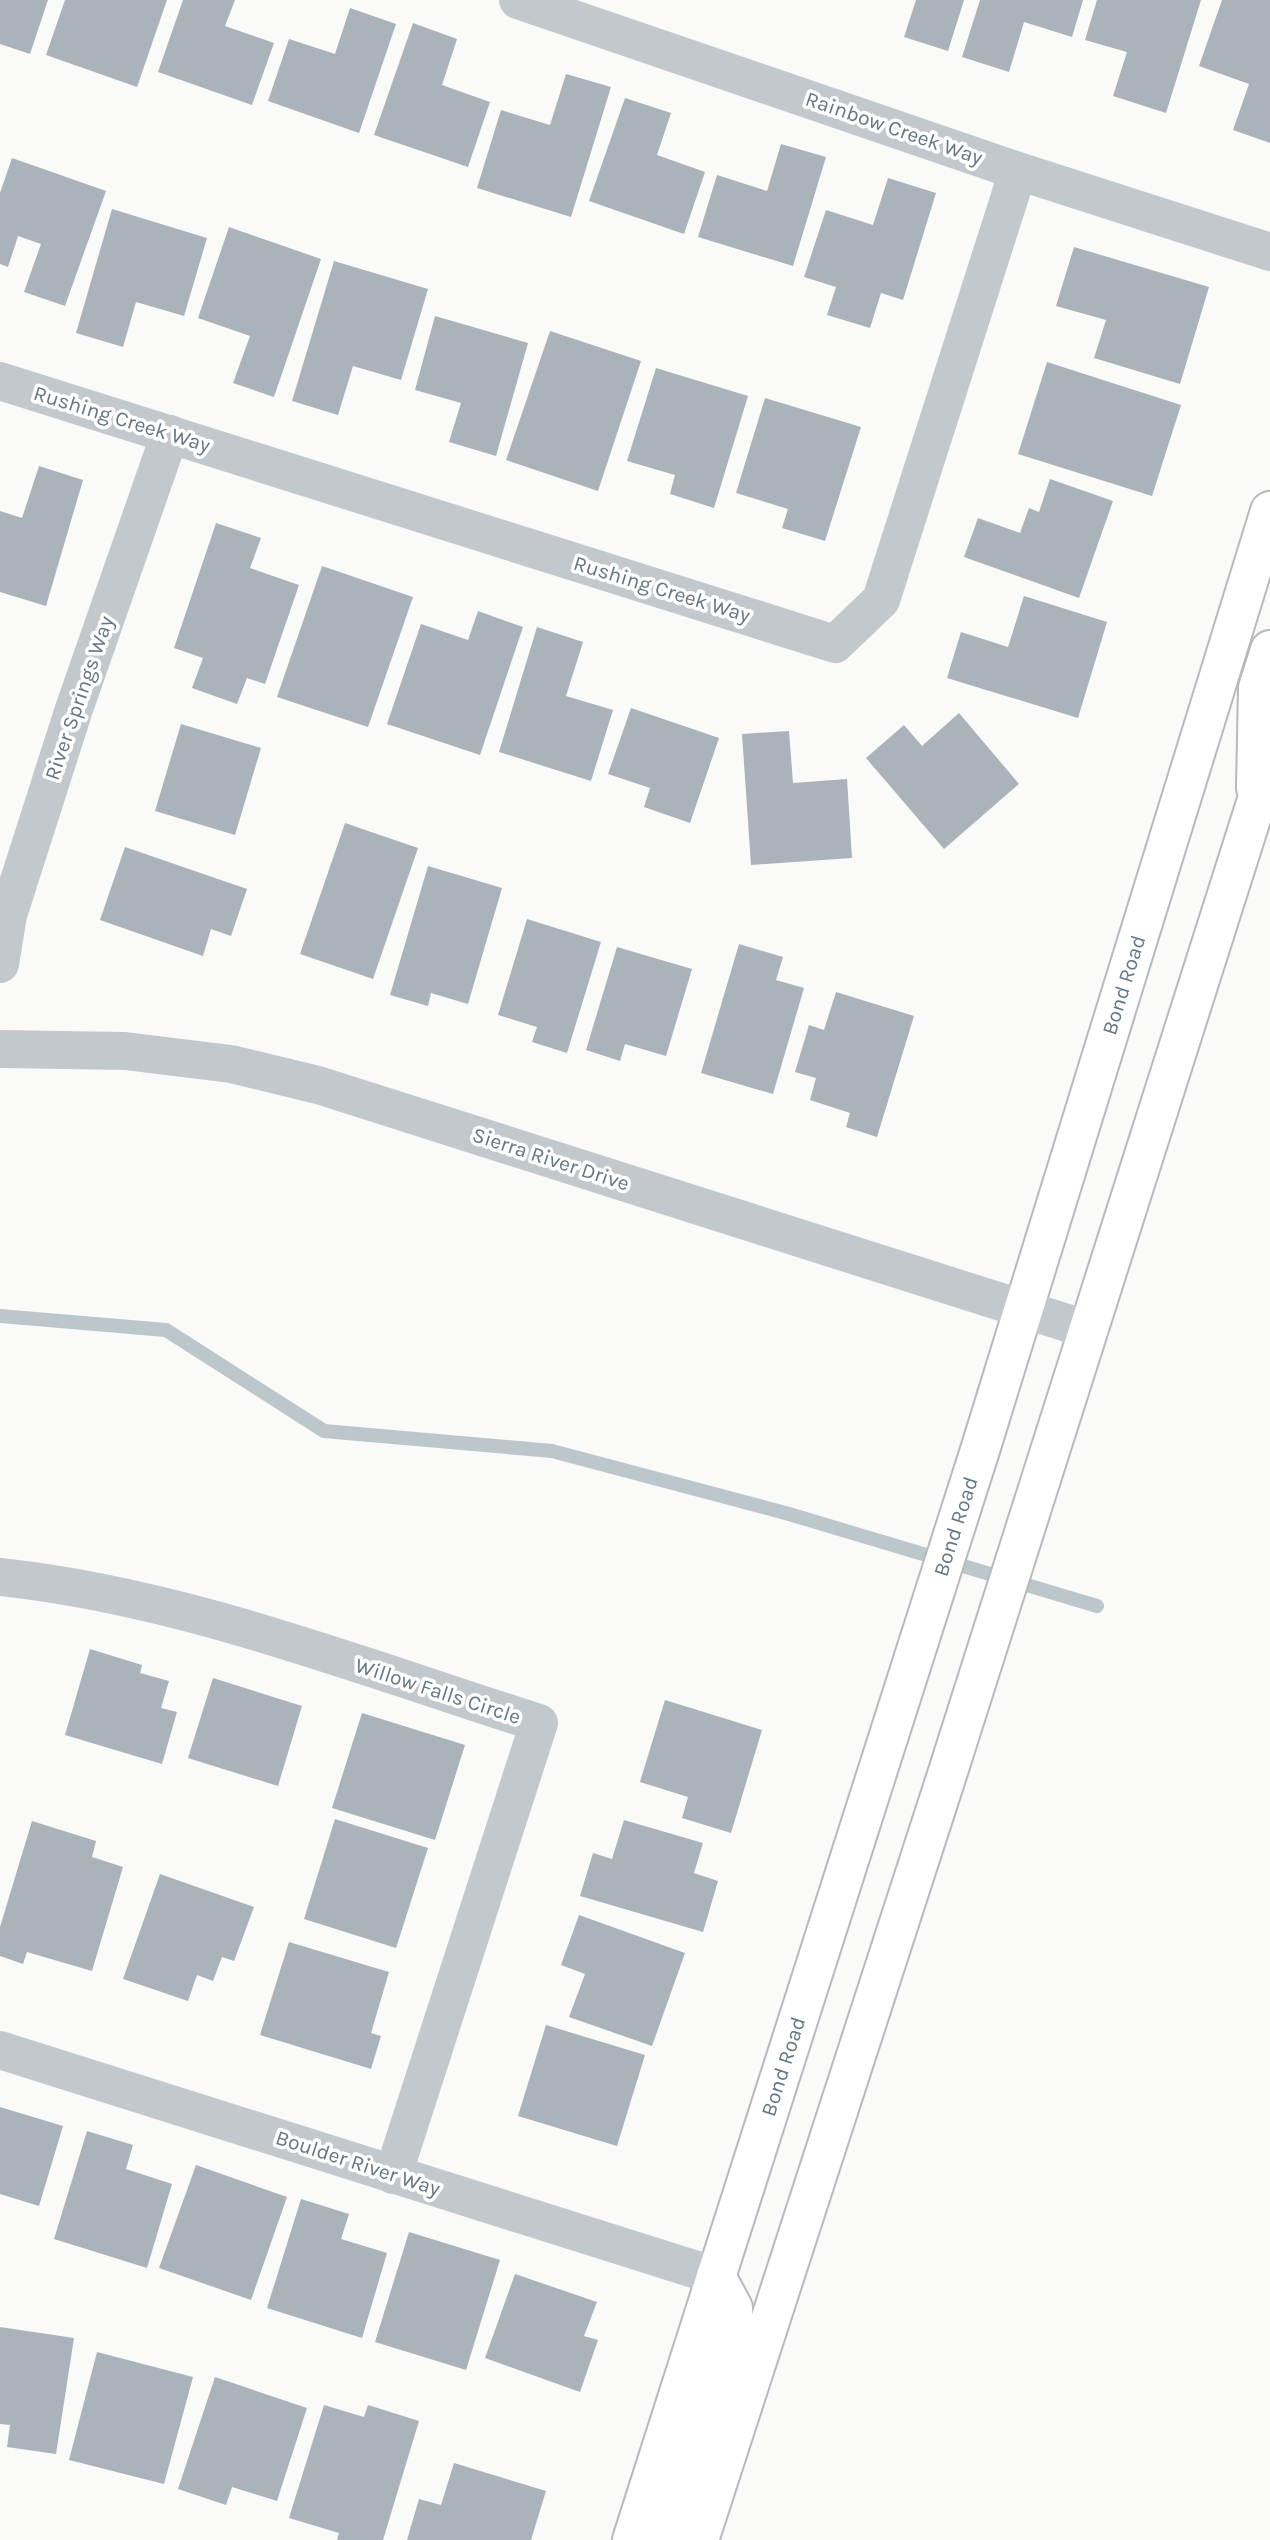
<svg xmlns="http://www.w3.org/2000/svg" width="1270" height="2540" font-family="Karla,sans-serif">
  <rect width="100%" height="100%" fill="#fafaf8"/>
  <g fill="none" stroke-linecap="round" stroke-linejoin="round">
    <!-- stream -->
    <path stroke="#bbc7cb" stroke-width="14" d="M 0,1316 L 166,1330 L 324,1431 L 552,1451 L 789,1514 L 1097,1606"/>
  </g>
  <!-- building -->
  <g fill="#aab3b9">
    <path d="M 0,0 L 48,0 L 30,54 L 0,44 Z"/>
    <path d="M 65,0 L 167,0 L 137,87 L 46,55 Z"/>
    <path d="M 183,0 L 235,0 L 225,26 L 274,43 L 252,105 L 158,72 Z"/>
    <path d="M 916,0 L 964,0 L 948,51 L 904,37 Z"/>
    <path d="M 980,0 L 1083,0 L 1072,37 L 1024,22 L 1009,72 L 962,57 Z"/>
    <path d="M 1097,0 L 1201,0 L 1166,113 L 1113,96 L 1127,52 L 1085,40 Z"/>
    <path d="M 1222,0 L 1270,0 L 1270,143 L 1233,130 L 1249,84 L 1199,66 Z"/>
    <path d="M 350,8 L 396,24 L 359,133 L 268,101 L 289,39 L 335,54 Z"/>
    <path d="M 413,23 L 457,39 L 442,85 L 490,102 L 468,167 L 374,135 Z"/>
    <path d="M 566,74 L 611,87 L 571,217 L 477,188 L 501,110 L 550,125 Z"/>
    <path d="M 625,98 L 671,113 L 657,155 L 705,172 L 684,234 L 589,201 Z"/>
    <path d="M 781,144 L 826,157 L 793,266 L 698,237 L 717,175 L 767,191 Z"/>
    <path d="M 12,158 L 106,191 L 65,306 L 24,292 L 41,244 L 18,236 L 8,267 L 0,264 L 0,193 Z"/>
    <path d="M 888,178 L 936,193 L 903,300 L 881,293 L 870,328 L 827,315 L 836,287 L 804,277 L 826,210 L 873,225 Z"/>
    <path d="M 112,209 L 207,238 L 184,316 L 136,302 L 123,347 L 76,333 Z"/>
    <path d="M 229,227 L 321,259 L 274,397 L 233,383 L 250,336 L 198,318 Z"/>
    <path d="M 1074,247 L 1209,287 L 1180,384 L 1094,358 L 1106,320 L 1056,306 Z"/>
    <path d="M 334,261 L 428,289 L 401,380 L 353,366 L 338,415 L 292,401 Z"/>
    <path d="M 435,316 L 528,343 L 496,456 L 449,442 L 461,403 L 415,390 Z"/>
    <path d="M 550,331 L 641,361 L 598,491 L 506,460 Z"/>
    <path d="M 1047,362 L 1181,405 L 1152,496 L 1018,454 Z"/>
    <path d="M 656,368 L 748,396 L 714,508 L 670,494 L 675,475 L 627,461 Z"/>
    <path d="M 765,398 L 861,427 L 825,541 L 782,528 L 788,509 L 736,493 Z"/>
    <path d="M 39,466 L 83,480 L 46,606 L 0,592 L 0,511 L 22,518 Z"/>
    <path d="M 1050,479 L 1113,501 L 1079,598 L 964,557 L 978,518 L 1020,533 L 1029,508 L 1039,512 Z"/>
    <path d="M 216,523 L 261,538 L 250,568 L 299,585 L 265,684 L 247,678 L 237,704 L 192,688 L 203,658 L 174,648 Z"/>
    <path d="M 322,566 L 413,597 L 368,727 L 277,697 Z"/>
    <path d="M 1024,596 L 1107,622 L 1078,718 L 947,678 L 961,632 L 1008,647 Z"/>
    <path d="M 478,611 L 523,627 L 480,755 L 387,724 L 421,624 L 468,640 Z"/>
    <path d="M 537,627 L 583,642 L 566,696 L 613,710 L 591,781 L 499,752 Z"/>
    <path d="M 631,708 L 719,738 L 690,823 L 644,807 L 650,788 L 608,774 Z"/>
    <path d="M 959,713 L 1019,784 L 944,849 L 866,758 L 904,725 L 922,746 Z"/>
    <path d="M 181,724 L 261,748 L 235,835 L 155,811 Z"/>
    <path d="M 789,731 L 793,783 L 847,779 L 852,858 L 751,865 L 742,734 Z"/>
    <path d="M 345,823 L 418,848 L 373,979 L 300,954 Z"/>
    <path d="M 125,847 L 247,889 L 231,936 L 211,929 L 203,956 L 100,920 Z"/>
    <path d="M 428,866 L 502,888 L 468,1004 L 431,993 L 428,1006 L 390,995 Z"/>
    <path d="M 527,919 L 601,942 L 567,1053 L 532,1042 L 537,1027 L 498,1015 Z"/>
    <path d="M 739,944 L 783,957 L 776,980 L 804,988 L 773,1094 L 701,1073 Z"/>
    <path d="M 617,947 L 692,969 L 666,1056 L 625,1044 L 620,1061 L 586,1050 Z"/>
    <path d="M 836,992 L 914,1016 L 877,1137 L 846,1127 L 850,1113 L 810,1100 L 816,1078 L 795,1072 L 809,1025 L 824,1030 Z"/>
    <path d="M 90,1649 L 142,1665 L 140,1673 L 169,1681 L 161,1708 L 177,1712 L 162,1764 L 65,1735 Z"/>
    <path d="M 213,1678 L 302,1706 L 278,1786 L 188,1758 Z"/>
    <path d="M 665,1700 L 762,1730 L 731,1833 L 682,1818 L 688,1797 L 640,1782 Z"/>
    <path d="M 362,1713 L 465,1745 L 435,1840 L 332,1808 Z"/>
    <path d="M 335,1819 L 428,1848 L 396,1948 L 304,1919 Z"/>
    <path d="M 624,1820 L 703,1843 L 694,1873 L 718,1881 L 703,1932 L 580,1896 L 593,1853 L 612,1859 Z"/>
    <path d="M 32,1821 L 96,1841 L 92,1857 L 123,1867 L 92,1971 L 27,1952 L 23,1964 L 0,1956 L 0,1927 Z"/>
    <path d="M 160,1874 L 254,1907 L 234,1961 L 222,1957 L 213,1981 L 197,1975 L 188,2001 L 123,1979 Z"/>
    <path d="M 579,1915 L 685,1953 L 652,2046 L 569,2017 L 585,1974 L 561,1965 Z"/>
    <path d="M 289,1942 L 389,1972 L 371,2033 L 381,2036 L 371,2069 L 260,2035 Z"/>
    <path d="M 546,2025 L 645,2055 L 617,2146 L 518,2116 Z"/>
    <path d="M 0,2107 L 63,2126 L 39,2206 L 0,2194 Z"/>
    <path d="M 87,2131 L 133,2145 L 126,2169 L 172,2184 L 147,2268 L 54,2239 Z"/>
    <path d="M 196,2165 L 287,2197 L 251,2300 L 159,2268 Z"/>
    <path d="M 301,2199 L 349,2214 L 341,2239 L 387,2253 L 362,2338 L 267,2308 Z"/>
    <path d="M 409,2232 L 500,2260 L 466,2370 L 375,2342 Z"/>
    <path d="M 515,2274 L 597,2302 L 584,2336 L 598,2340 L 580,2392 L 485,2358 Z"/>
    <path d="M 0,2327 L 74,2338 L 56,2454 L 7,2447 L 10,2425 L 0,2424 Z"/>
    <path d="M 97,2352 L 193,2377 L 164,2484 L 69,2460 Z"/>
    <path d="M 215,2377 L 307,2408 L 277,2501 L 232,2487 L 226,2505 L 178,2489 Z"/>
    <path d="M 324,2405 L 364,2417 L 368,2405 L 419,2421 L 383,2540 L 337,2540 L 339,2533 L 289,2518 Z"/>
    <path d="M 454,2463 L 546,2491 L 531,2540 L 407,2540 L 419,2499 L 441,2505 Z"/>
  </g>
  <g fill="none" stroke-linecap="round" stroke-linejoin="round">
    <!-- primary casing -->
    <g stroke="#b5babe" stroke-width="42">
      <g id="primary">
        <path d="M 1256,788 L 1258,688 L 1270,650"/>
        <path id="s1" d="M 632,2540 L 981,1447 L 1270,511"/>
        <path d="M 670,2540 L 734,2328 L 733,2308 L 716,2276"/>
        <path d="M 699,2540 L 945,1781 L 1270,759"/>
      </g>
    </g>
    <!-- street -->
    <g stroke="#c3c8cc" stroke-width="38">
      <path d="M 518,0 L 1018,171 L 1270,252"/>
      <path d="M 0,381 L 835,644 L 881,600 L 1018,171"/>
      <path d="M 0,964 L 8,915 L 74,709 L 170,434"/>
      <path d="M 0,1049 L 125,1051 L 231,1064 L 318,1085 L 1089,1330"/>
      <path d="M 0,1577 C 185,1597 362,1667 539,1723 L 393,2175"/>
      <path d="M 0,2050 L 716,2276"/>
    </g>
    <!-- primary -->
    <use href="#primary" stroke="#fff" stroke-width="38"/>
  </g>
  <g text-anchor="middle" stroke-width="7" stroke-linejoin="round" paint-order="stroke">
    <!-- street labels -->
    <g font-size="21" fill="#657683" stroke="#fff">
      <text transform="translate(894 128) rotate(19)" y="7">Rainbow Creek Way</text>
      <text transform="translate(122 419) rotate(17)" y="7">Rushing Creek Way</text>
      <text transform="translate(662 589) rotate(17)" y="7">Rushing Creek Way</text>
      <text transform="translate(79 698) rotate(-71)" y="7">River Springs Way</text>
      <text dy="7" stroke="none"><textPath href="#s1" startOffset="1631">Bond Road</textPath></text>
      <text transform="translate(551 1159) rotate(18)" y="7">Sierra River Drive</text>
      <text dy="7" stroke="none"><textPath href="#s1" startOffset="1064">Bond Road</textPath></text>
      <text transform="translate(438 1691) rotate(18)" y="7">Willow Falls Circle</text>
      <text dy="7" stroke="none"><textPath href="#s1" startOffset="497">Bond Road</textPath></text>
      <text transform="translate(358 2163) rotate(18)" y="7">Boulder River Way</text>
    </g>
  </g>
</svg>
